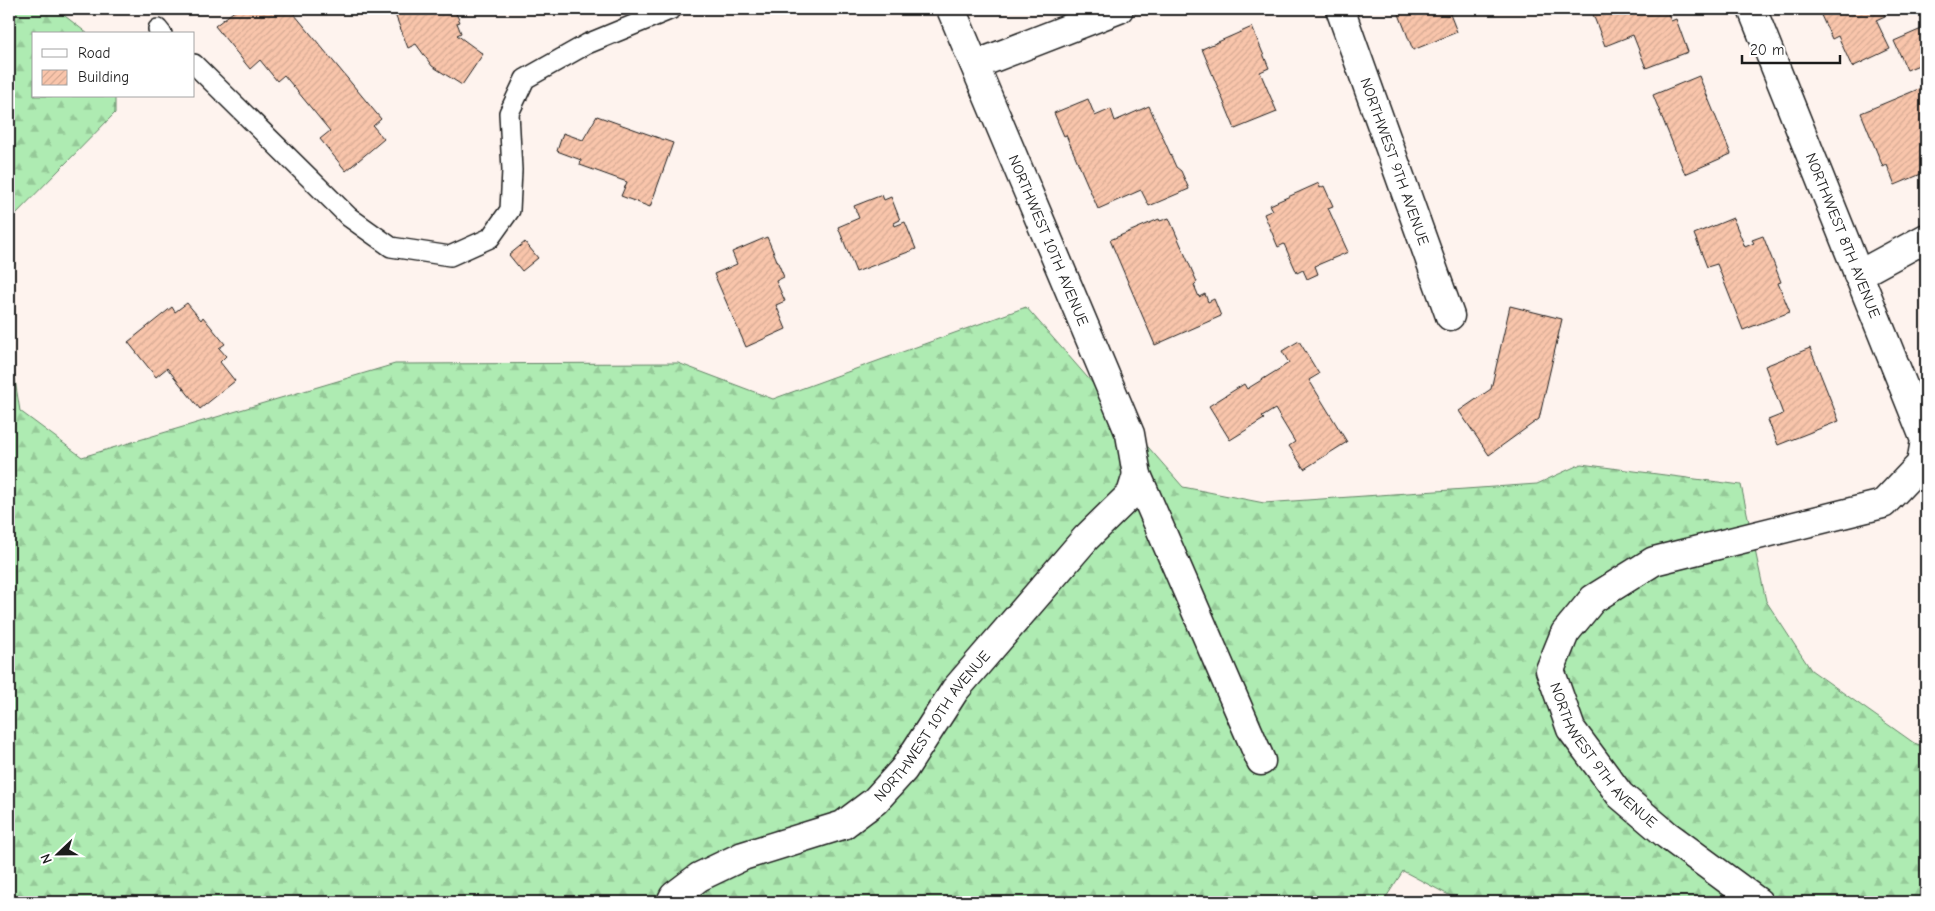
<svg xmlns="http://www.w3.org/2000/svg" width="1935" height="911" font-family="'Comic Neue',sans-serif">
  <defs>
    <pattern id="forest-firs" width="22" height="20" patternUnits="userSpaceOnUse" patternTransform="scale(1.25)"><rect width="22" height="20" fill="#aeebb2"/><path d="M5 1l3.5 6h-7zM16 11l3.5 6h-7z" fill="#95c998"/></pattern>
    <pattern id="building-hatch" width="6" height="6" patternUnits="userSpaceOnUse" patternTransform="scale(1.25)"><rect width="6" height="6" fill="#f9c5ab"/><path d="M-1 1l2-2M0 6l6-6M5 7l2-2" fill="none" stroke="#d5a993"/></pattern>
  </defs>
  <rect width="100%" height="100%" fill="#fef3ee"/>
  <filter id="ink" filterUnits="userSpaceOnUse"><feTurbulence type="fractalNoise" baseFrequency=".02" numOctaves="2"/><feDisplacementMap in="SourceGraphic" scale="10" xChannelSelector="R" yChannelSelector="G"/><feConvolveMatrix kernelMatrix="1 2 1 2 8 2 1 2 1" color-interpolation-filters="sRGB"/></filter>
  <g filter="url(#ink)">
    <!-- forest -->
    <g fill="url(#forest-firs)" stroke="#658467">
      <path d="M 9,9 L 56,9 L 88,34 L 34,34 L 34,96 L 115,96 L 115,113 L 9,221 Z"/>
      <path d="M 1026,307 L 1183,487 L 1264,503 L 1537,484 L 1581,464 L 1741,485 L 1766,601 L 1811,670 L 1914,743 L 1926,747 L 1926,902 L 1462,902 L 1403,871 L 1383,902 L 9,902 L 9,343 L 20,411 L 82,457 L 395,364 L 678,363 L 773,399 Z"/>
    </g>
    <!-- building -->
    <g fill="url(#building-hatch)" stroke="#1c1c1c">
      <path d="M 237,9 L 290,9 L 381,119 L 373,126 L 384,139 L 346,171 L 320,139 L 330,131 L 284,75 L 277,81 L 260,60 L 250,69 L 215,26 Z"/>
      <path d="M 393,9 L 454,9 L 460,22 L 457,23 L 461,33 L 457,35 L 483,54 L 462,85 L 432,66 L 416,44 L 408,48 Z"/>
      <path d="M 1397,9 L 1448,9 L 1457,32 L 1413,50 Z"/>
      <path d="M 1591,9 L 1666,9 L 1671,21 L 1676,19 L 1688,52 L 1646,68 L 1633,35 L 1605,46 Z"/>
      <path d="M 1825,9 L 1882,9 L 1885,16 L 1876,20 L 1890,49 L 1852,67 L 1838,36 L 1832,39 L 1819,11 Z"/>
      <path d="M 1252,27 L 1269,68 L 1260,72 L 1277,112 L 1235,129 L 1202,49 Z"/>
      <path d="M 1926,27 L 1926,62 L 1907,70 L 1894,41 Z"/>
      <path d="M 1699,76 L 1731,154 L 1685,174 L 1653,95 Z"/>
      <path d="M 1921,88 L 1926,101 L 1926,172 L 1895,185 L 1887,165 L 1883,167 L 1861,113 Z"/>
      <path d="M 1088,99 L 1095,116 L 1111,109 L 1115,121 L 1149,106 L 1176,167 L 1181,171 L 1189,189 L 1149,206 L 1141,190 L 1098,209 L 1066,135 L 1064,136 L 1054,113 Z"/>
      <path d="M 597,116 L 673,143 L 650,207 L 621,196 L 627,182 L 580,165 L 581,160 L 557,151 L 563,133 L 583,140 Z"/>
      <path d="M 1319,183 L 1320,188 L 1324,186 L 1333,206 L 1328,208 L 1348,252 L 1315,266 L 1318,274 L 1307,279 L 1303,270 L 1297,273 L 1284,244 L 1278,247 L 1264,214 L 1273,210 L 1270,205 Z"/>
      <path d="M 882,195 L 884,200 L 891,197 L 900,220 L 894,223 L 895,226 L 905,222 L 916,249 L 856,272 L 838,227 L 859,218 L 854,206 Z"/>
      <path d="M 1169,218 L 1197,282 L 1194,285 L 1199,297 L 1205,294 L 1208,302 L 1214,299 L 1221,316 L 1155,345 L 1110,240 L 1159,219 L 1160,221 Z"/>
      <path d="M 1733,218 L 1745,247 L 1754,243 L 1752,240 L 1763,236 L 1781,282 L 1778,283 L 1790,312 L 1743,330 L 1717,264 L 1707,267 L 1694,234 Z"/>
      <path d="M 767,237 L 784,277 L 776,281 L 785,301 L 776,305 L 786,329 L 746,347 L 714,274 L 737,264 L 732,252 Z"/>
      <path d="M 525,242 L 538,258 L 522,271 L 509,255 Z"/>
      <path d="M 187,303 L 201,320 L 203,317 L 225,344 L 219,348 L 226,356 L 220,362 L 235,381 L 200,409 L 167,368 L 156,377 L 128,342 L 172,307 L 175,312 Z"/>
      <path d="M 1510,306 L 1562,319 L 1539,419 L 1489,455 L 1459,411 L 1491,389 Z"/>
      <path d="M 1299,341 L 1319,374 L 1309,380 L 1347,442 L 1304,469 L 1289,446 L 1295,442 L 1275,409 L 1262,417 L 1264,419 L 1230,440 L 1209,406 L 1244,384 L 1247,389 L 1289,363 L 1282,351 Z"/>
      <path d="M 1810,348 L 1839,421 L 1778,445 L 1768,420 L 1783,414 L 1765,366 Z"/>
    </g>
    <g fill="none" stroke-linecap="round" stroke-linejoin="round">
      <!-- service casing -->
      <g stroke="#1c1c1c" stroke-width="22">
        <g id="service">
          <path d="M 158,29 L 162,34"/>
          <path d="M 194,64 L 349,217 L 391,247 L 450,256 L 490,238 L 510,210 L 512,170 L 509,113 L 525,79 L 587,44 L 672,9"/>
        </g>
      </g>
      <!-- minor casing -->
      <g stroke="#1c1c1c" stroke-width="31">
        <g id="minor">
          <path id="s1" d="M 951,9 L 1130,434 L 1137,475 L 1261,761"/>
          <path id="s2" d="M 1340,9 L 1450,316"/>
          <path id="s3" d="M 1752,9 L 1925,440 L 1921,464 L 1883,504 L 1654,561 L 1593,599 L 1565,633 L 1550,670 L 1571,729 L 1620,795 L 1667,835 L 1758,902"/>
          <path d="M 975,65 L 1119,9"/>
          <path d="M 1858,275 L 1926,238"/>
          <path id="s4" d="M 671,902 L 674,896 L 699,877 L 743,856 L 843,825 L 875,801 L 904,769 L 955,690 L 1086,538 L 1131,494 L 1137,475"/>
        </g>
      </g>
      <!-- service -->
      <use href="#service" stroke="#fff" stroke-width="19"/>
      <!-- minor -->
      <use href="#minor" stroke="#fff" stroke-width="28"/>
    </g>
  </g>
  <g text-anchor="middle" stroke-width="4" stroke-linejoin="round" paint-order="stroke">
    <!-- street labels -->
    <g font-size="15" fill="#1c1c1c" stroke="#fff">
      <text dy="5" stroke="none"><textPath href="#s2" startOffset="162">NORTHWEST 9TH AVENUE</textPath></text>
      <text dy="5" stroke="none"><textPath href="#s3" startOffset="244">NORTHWEST 8TH AVENUE</textPath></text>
      <text dy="5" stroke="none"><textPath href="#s1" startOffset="251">NORTHWEST 10TH AVENUE</textPath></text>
      <text dy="5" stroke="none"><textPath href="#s4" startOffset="326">NORTHWEST 10TH AVENUE</textPath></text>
      <text dy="5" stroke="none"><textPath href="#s3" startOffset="1038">NORTHWEST 9TH AVENUE</textPath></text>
    </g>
  </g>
  <!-- margin -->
  <rect width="1935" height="911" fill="none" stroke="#fff" stroke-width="30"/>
  <rect x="15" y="15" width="1905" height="881" fill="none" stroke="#1c1c1c" stroke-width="2" filter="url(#ink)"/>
  <!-- legend -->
  <rect x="32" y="32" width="162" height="65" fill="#ffffff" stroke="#a4a4a4"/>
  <rect x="42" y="49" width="25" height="8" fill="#ffffff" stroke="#a4a4a4"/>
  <text x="78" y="58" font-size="15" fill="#1c1c1c">Road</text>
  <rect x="42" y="70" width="25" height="15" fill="url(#building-hatch)" stroke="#a4a4a4"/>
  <text x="78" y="82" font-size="15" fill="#1c1c1c">Building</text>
  <!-- north arrow -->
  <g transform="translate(58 854) rotate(248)" stroke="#ffffff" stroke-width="4" paint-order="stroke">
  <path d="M0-4L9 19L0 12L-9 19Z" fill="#1c1c1c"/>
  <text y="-8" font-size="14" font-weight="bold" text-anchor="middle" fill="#1c1c1c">N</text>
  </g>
  <!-- scale -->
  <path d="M1742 55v8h98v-8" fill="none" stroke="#1c1c1c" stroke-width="2.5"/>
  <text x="1750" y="55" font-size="15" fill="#1c1c1c" stroke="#ffffff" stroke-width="4" paint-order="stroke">20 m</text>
</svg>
